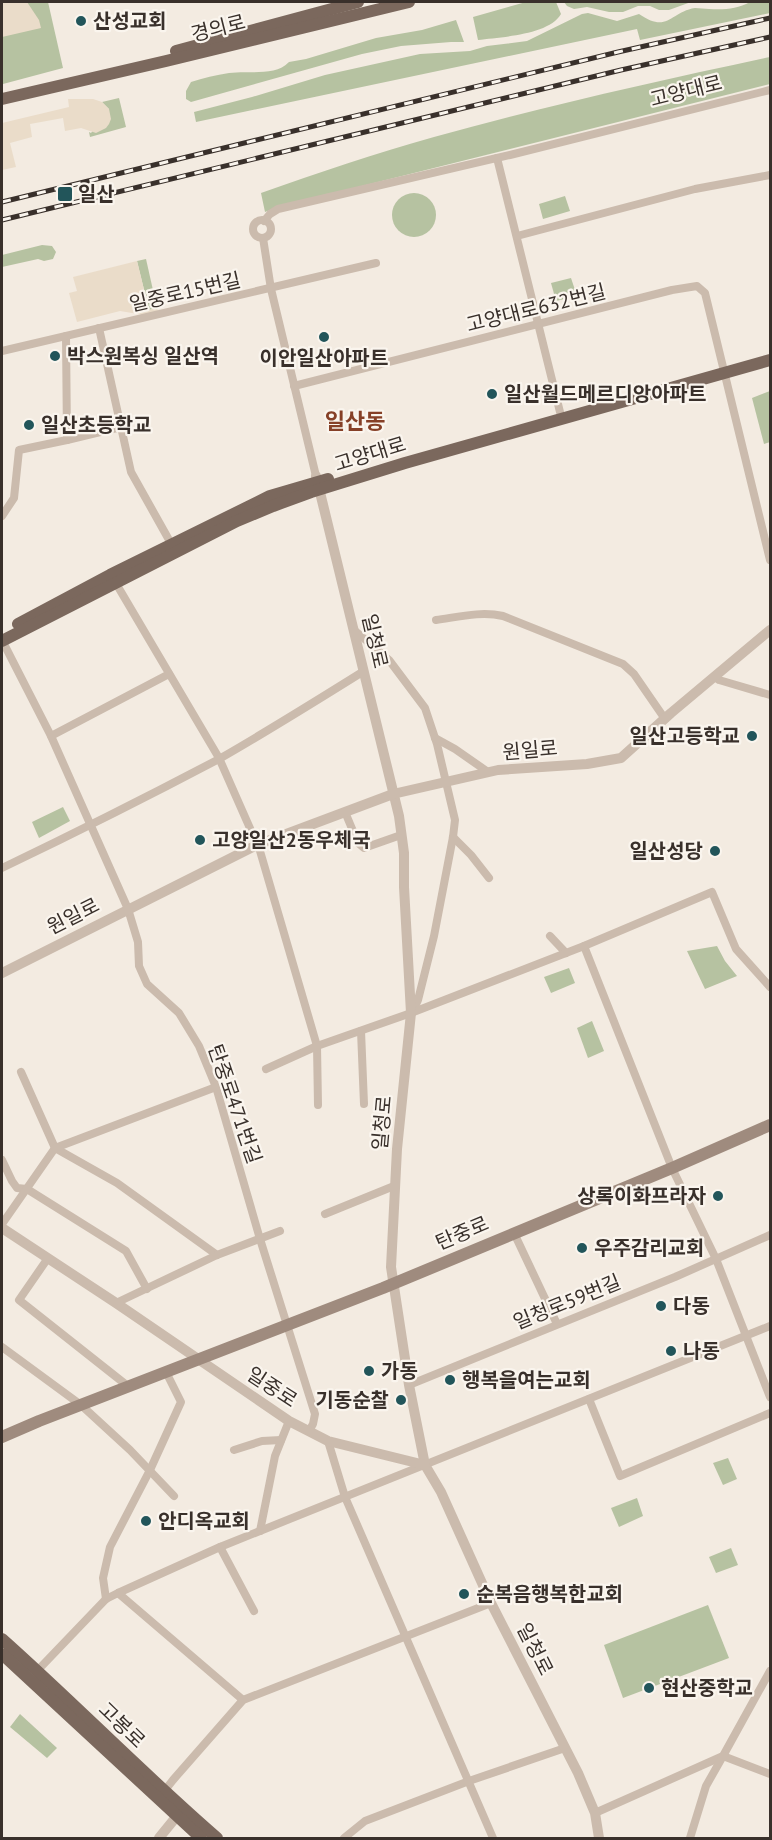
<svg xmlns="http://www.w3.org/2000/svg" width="772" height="1840" font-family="'PT Sans','Noto Sans KR',sans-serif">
  <rect width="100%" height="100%" fill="#f3ebe1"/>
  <!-- green -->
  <g fill="#b6c2a1">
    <path d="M 2,2 L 48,2 L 63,68 L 3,84 L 2,77 Z"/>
    <path d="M 526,2 L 556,2 L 561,14 C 549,35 501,37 478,40 L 473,17 Z"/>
    <path d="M 564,2 L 691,2 L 669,10 L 659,10 L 650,6 L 638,6 L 623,12 L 609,12 L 587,7 L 574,9 L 567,6 Z"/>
    <path d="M 750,2 L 770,2 L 770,13 L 640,40 L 637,29 L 196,122 L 194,112 L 252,97 L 325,75 L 420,54 L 470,51 L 487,46 L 527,41 L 582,14 L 588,13 L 617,21 L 639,14 C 668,34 670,12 695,8 C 699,8 705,9 709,9 C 724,10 737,9 750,2 Z"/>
    <path d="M 456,20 L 464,42 L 451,42 L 401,46 L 362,54 L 191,102 L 186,99 L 186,91 L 191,82 C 203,78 216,75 229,73 C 248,70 275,77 289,62 L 306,59 L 376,38 L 422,30 Z"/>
    <path d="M 770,57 L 770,84 L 278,207 L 265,212 L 261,193 C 318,173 376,153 434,137 C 545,106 658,81 770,57 Z"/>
    <path d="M 119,98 L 126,127 L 90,137 L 89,132 L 91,133 L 109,109 L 102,102 Z"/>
    <circle cx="414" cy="215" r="22"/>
    <path d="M 565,196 L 570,211 L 543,219 L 539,204 Z"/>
    <path d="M 42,245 L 52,246 L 56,252 L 53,259 L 44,261 L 38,259 L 2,267 L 2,255 Z"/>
    <path d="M 146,259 L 157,308 L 149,310 L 137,261 Z"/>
    <path d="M 571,278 L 577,296 L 556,301 L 551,283 Z"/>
    <path d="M 770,391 L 770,442 L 764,444 L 752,398 Z"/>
    <path d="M 63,807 L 70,821 L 39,838 L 32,822 Z"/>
    <path d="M 717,946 L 725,961 L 737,976 L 705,989 L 687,951 Z"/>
    <path d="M 569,968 L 575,983 L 551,993 L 544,977 Z"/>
    <path d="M 592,1021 L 604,1051 L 588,1058 L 577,1028 Z"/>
    <path d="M 728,1458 L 737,1479 L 723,1485 L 713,1463 Z"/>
    <path d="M 637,1498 L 643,1516 L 619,1527 L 611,1508 Z"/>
    <path d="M 731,1548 L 738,1565 L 716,1573 L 709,1557 Z"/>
    <path d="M 708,1605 L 729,1658 L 623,1698 L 604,1645 Z"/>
    <path d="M 20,1714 L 57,1748 L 47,1758 L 10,1727 Z"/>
  </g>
  <!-- plaza -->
  <g fill="#eadcc9">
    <path d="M 2,2 L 27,2 L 39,20 L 41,28 L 2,37 Z"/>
    <path d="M 68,99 L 93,99 L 102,102 L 109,109 L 111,119 L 109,124 L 106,128 L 96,133 L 81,128 L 65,131 L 63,118 L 30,124 L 32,137 L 10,143 L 16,167 L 2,170 L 2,123 L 69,107 Z"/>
    <path d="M 137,261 L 149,310 L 157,308 L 158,311 L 144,315 L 120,311 L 77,322 L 69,293 L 77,291 L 73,277 Z"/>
  </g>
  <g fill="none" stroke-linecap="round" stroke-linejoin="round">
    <!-- minor -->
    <g stroke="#cbbbad" stroke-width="8">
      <path d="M 497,158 L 560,412"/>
      <circle cx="262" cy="229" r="9"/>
      <path d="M 264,221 L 270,214 L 278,209 L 510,155 L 770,90"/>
      <path d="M 517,236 L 695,189 L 770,175"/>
      <path d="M 263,238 L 271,289 L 316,476"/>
      <path d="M 99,328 L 131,472 L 173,547"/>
      <path d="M 66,336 L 67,440 L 121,427"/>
      <path d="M 2,351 L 376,263"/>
      <path d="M 294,386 L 672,290 L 697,286 L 705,293 L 770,560"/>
      <path d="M 2,516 L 14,498 L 19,450 L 67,440"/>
      <path d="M 114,580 L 219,758 L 260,851 L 317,1046 L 318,1105"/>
      <path d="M 436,620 C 458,617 481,611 503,616 L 623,664 L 634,674 L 665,719"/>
      <path d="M 354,630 L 389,660 L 425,708 L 437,744 L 455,820 L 453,837 L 434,936 L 418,1000 L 412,1013"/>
      <path d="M 2,640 L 51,736 L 128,909 L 138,942 L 139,966 L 147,984 L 179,1013 L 199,1046 L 216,1087 L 260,1239 L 315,1414 L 313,1424 L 309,1431"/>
      <path d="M 715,677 L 719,680 L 770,695"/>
      <path d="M 51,736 L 169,674"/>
      <path d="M 435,738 L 455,749 L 488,772"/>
      <path d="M 345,812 L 358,843 L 364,848 L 401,835"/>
      <path d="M 453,837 L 471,855 L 489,878"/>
      <path d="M 2,868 C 75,833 147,797 219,759 C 268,731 316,701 364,671"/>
      <path d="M 550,936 L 566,953"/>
      <path d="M 584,946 L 672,1168 L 716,1259 L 770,1397"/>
      <path d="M 361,1031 L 364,1104"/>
      <path d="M 266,1069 L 317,1046 L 411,1013 L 584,946 L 712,892 L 736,949 L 770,987"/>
      <path d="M 21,1072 L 55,1148 L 117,1183 L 217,1255"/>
      <path d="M 2,1160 L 12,1181 L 17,1188 L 27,1189 L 126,1251 L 147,1289"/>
      <path d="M 325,1214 L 394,1186"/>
      <path d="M 2,1224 L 55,1148 L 216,1087"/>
      <path d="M 514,1233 L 557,1324"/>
      <path d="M 48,1258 L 19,1300 L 129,1387"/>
      <path d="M 116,1303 L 217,1255 L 280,1231"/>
      <path d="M 2,1347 L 81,1405 L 130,1450 L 174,1496"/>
      <path d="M 409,1385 L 675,1277 L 770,1235"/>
      <path d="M 589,1399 L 620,1476 L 770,1413"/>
      <path d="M 328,1441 L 345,1497 L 493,1838"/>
      <path d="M 234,1450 L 262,1441 L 281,1440"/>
      <path d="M 260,1531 L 275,1456 L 289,1421"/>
      <path d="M 220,1547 L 254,1611"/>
      <path d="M 118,1593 L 243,1700"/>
      <path d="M 106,1599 L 103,1578 L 110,1547 L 150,1470 L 181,1402 L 166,1372"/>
      <path d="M 37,1671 L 106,1599 L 118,1593 L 220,1547 L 770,1326"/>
      <path d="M 162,1794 L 173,1780 L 243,1700 L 491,1603"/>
      <path d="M 595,1813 L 723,1756 L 770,1671"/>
      <path d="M 344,1838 L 365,1821 L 469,1781 L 565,1748"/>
      <path d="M 690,1838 L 706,1786 L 723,1756 L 770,1774"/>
    </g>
    <!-- tertiary -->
    <g stroke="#cbbbad" stroke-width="10">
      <path d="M 316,476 L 399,816 L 404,853 L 404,887 L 411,1013 L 397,1149 L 391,1267 L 409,1385 L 425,1465 L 441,1492 L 491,1603 L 578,1773 L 595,1813 L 599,1838"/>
      <path d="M 2,973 L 257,845 L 393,794 L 498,770 L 587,764 L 621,758 L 671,713 L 770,630"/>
      <path d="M 2,1228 L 116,1303 L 289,1421 L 328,1441 L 425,1465"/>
      <path d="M 159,1838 L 181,1811"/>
    </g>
    <!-- secondary -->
    <path stroke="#9f8b7e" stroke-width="12" d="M 2,1437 L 39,1421 L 383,1288 L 672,1168 L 770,1125"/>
    <!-- primary -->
    <g stroke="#7b685d" stroke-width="12">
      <path d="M 176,51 L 358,2"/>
      <path d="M 2,99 L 166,61 L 409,2"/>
      <path d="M 18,624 L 110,575 L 270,496 L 328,479"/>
      <path d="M 2,641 L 237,521 L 273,506 L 311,492 L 405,463 L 770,360"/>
      <path d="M 2,1639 C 75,1704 143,1774 217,1838"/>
      <path d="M 2,1654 L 201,1838"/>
    </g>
    <!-- rail casing -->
    <g stroke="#39302b" stroke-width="5">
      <g id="rail">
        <path d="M 2,202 L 618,52 L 770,18"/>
        <path d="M 2,220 L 621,70 L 770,37"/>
      </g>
    </g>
    <!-- rail -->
    <use href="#rail" stroke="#faf5ee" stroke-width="3" stroke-dasharray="9" stroke-linecap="butt"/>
  </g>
  <!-- markers -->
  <g fill="#22555a" stroke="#faf5ee" stroke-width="2">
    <circle cx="81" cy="21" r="6"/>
    <rect x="57" y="186" width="16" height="16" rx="3"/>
    <circle cx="324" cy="337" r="6"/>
    <circle cx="55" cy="356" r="6"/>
    <circle cx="492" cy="394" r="6"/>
    <circle cx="29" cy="425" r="6"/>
    <circle cx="752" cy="736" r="6"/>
    <circle cx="200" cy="840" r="6"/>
    <circle cx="715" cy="851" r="6"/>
    <circle cx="718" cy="1196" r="6"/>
    <circle cx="582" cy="1248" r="6"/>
    <circle cx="661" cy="1306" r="6"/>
    <circle cx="671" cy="1351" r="6"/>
    <circle cx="369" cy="1371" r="6"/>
    <circle cx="450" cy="1380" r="6"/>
    <circle cx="401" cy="1400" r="6"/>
    <circle cx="146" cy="1521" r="6"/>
    <circle cx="464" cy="1594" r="6"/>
    <circle cx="649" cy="1688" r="6"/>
  </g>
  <g text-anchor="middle" stroke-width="4.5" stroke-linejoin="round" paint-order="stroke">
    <!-- poi labels -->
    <g font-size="20" font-weight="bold" fill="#39302b" stroke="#faf5ee" text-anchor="start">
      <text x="93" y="28">산성교회</text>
      <text x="78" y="201">일산</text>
      <text x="67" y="363">박스원복싱 일산역</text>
      <text x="324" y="365" text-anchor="middle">이안일산아파트</text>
      <text x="504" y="401">일산월드메르디앙아파트</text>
      <text x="41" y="432">일산초등학교</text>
      <text x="740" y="743" text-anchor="end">일산고등학교</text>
      <text x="212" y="847">고양일산2동우체국</text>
      <text x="703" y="858" text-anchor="end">일산성당</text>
      <text x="706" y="1203" text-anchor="end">상록이화프라자</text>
      <text x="594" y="1255">우주감리교회</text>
      <text x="673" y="1313">다동</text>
      <text x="683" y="1358">나동</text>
      <text x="381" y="1378">가동</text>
      <text x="462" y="1387">행복을여는교회</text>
      <text x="389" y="1407" text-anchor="end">기동순찰</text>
      <text x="158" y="1528">안디옥교회</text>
      <text x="476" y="1601">순복음행복한교회</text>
      <text x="661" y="1695">현산중학교</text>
    </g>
    <!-- street labels -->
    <g font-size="20" fill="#39302b" stroke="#faf5ee">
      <text transform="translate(218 28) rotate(-14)" y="7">경의로</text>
      <text transform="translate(686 91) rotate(-14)" y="7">고양대로</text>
      <text transform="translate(185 292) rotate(-13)" y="7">일중로15번길</text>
      <text transform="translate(536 308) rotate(-14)" y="7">고양대로632번길</text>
      <text transform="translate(370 454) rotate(-17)" y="7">고양대로</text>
      <text transform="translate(375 641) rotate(77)" y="7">일청로</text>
      <text transform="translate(530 750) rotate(-5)" y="7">원일로</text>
      <text transform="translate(73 916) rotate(-27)" y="7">원일로</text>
      <text transform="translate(235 1104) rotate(71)" y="7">탄중로471번길</text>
      <text transform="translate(382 1123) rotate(-85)" y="7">일청로</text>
      <text transform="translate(462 1233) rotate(-23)" y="7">탄중로</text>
      <text transform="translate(567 1302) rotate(-22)" y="7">일청로59번길</text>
      <text transform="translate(272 1387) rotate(33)" y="7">일중로</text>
      <text transform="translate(535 1649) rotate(63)" y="7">일청로</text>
      <text transform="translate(122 1725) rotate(44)" y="7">고봉로</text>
    </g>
    <!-- quarter labels -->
    <g font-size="22" font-weight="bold" fill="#864027" stroke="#faf5ee">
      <text x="355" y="429">일산동</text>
    </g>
  </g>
  <!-- border -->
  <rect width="772" height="1840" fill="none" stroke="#39302b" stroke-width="6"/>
</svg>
